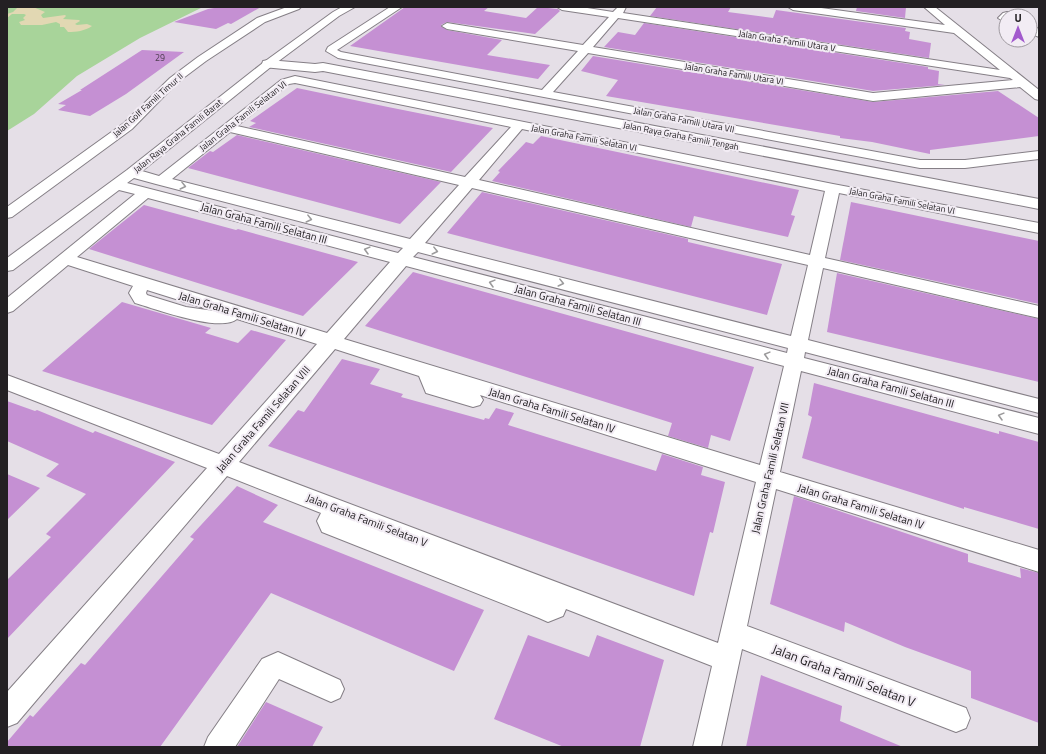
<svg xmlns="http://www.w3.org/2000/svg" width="1046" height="754" font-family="'Titillium Web',sans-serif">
  <rect width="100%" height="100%" fill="#e5dfe7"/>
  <!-- green -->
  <path fill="#a8d49a" d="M 7,7 L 203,7 L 140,38 L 77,76 L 34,114 L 7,131 Z"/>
  <!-- sand -->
  <path fill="#e2d8b3" d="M 18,7 L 33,7 L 45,12 L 41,15 L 43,18 L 65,15 L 66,16 L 63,19 L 79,20 L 80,21 L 75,24 L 77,25 L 87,24 L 92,26 C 85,31 76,32 68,32 L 64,27 L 60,27 L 60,24 L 56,22 L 42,25 L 21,25 L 19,22 L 25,20 L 23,18 L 26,15 L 24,14 L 12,14 L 7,18 L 7,14 L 13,12 Z"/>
  <!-- building -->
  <g fill="#c590d3">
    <path d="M 220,7 L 261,7 L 231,24 L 228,23 L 216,29 L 174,22 L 208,9 Z"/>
    <path d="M 405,7 L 489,7 L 484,11 L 526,18 L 538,7 L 558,9 L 560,11 L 535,34 L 447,22 L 441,25 L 447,30 L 502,40 L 487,55 L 550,65 L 538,79 L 350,46 Z"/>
    <path d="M 657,7 L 731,7 L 728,12 L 773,18 L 776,10 L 906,28 L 905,31 L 910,32 L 909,39 L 931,43 L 929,58 L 650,16 Z"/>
    <path d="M 857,7 L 906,7 L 905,18 L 856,11 Z"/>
    <path d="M 644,23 L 928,67 L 928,69 L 939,71 L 938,84 L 945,85 L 873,91 L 604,47 L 618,32 L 635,35 Z"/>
    <path d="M 142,50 L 184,52 L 126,94 L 90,116 L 58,110 L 66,105 L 58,104 L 82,90 L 80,90 Z"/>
    <path d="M 593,56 L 873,102 L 998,91 L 1039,118 L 1039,136 L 930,150 L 930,154 L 872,142 L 840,138 L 840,136 L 606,96 L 618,80 L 581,71 Z"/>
    <path d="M 297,88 L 388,107 L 493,128 L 451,172 L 249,127 L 256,123 L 250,121 Z"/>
    <path d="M 237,135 L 441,182 L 400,224 L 188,168 L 210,151 L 213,152 Z"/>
    <path d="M 541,136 L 799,190 L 791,215 L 795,216 L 788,237 L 694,216 L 691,227 L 492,181 L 500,172 L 498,171 L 526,142 L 533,144 Z"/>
    <path d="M 482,192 L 688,239 L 688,242 L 782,264 L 767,315 L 447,233 Z"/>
    <path d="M 851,202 L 1039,241 L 1039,304 L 840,260 Z"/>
    <path d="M 144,205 L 236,230 L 238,229 L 358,262 L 303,316 L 89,249 Z"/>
    <path d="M 413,272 L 754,367 L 730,441 L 711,435 L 708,448 L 668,436 L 672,423 L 365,326 Z"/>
    <path d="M 837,273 L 1039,319 L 1039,382 L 827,332 Z"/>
    <path d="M 122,302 L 211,328 L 205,333 L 238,343 L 251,330 L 286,340 L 212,425 L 42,371 Z"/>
    <path d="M 342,359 L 380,369 L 370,384 L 403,394 L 401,397 L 484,420 L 485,418 L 489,419 L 496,408 L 514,413 L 508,425 L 656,471 L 662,454 L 703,467 L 701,475 L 725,482 L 713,533 L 710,532 L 694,596 L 268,446 L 298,410 L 304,412 Z"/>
    <path d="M 814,383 L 999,434 L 999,431 L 1039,442 L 1039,529 L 964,507 L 964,509 L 802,458 L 812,417 L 808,415 Z"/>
    <path d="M 7,401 L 35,411 L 37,410 L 93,433 L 95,431 L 175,462 L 7,639 L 7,580 L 51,537 L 46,534 L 86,494 L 46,476 L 59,464 L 7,441 Z"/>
    <path d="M 7,474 L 40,488 L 7,520 Z"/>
    <path d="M 237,486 L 278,505 L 263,522 L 484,610 L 454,671 L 271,593 L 160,747 L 7,747 L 7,742 L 30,715 L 33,717 L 81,663 L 85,665 L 194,539 L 190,537 Z"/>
    <path d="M 794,496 L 968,554 L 968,562 L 1021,578 L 1020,568 L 1039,573 L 1039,723 L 971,698 L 971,671 L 905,647 L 845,622 L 844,632 L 770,604 Z"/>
    <path d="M 528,635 L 589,657 L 597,635 L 664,660 L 640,747 L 564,747 L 494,719 Z"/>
    <path d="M 761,675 L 842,706 L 840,721 L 903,747 L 746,747 Z"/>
    <path d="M 266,702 L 323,727 L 312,747 L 237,747 Z"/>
  </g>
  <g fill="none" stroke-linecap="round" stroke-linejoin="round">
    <!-- street casing -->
    <g stroke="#857f86" stroke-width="2">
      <g id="street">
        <path d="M 287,7 L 301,7 L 299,9 L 265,22 L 206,61 L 178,82 L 132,129 L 12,217 L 7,218 L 7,207 L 124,123 L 170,78 L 198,57 L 257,18 Z"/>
        <path d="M 342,7 L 355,7 L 339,16 L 272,66 L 142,171 L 159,176 L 281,80 L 295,76 L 833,184 L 1039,223 L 1039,233 L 839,193 L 825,258 L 1039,306 L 1039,318 L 823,268 L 808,340 L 1039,399 L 1039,413 L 805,352 L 804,358 L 1039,418 L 1039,434 L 801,371 L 780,472 L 1039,550 L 1039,572 L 776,489 L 747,626 L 966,708 L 970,718 L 966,728 L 956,732 L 742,649 L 721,747 L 693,747 L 712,666 L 566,609 L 563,616 L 548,622 L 539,618 L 322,532 L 317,521 L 321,513 L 227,476 L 17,723 L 7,727 L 7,692 L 207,468 L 7,390 L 7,375 L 219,454 L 317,344 L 237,319 C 220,333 156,309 135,303 L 129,293 L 133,286 L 68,265 L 13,311 L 7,313 L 7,298 L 135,194 L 119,190 L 13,270 L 7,271 L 7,258 L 127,170 L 264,62 L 333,12 ZM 295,83 L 511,127 L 465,177 L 237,126 L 289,84 ZM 522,129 L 825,191 L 810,255 L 479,180 ZM 230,132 L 459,185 L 410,239 L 172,179 ZM 134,178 L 156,184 L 403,248 L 398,253 L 127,183 ZM 472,188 L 808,265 L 791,336 L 425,243 ZM 148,198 L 390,262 L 327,333 L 77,257 ZM 418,252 L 788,348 L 787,353 L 413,257 ZM 406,266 L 784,366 L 760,465 L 344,339 ZM 147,290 L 214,311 L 186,307 L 147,295 L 146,293 ZM 335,349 L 419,376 L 426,393 L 473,407 L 480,405 L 483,400 L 480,395 L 756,482 L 718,643 L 239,462 Z"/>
        <path d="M 390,7 L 402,7 L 337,50 L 341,52 L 542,90 L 578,51 L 447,29 L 442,26 L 447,23 L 583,45 L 609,17 L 562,10 L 557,7 L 581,7 L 613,12 L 618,7 L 626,7 L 623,13 L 1000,70 L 954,33 L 793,10 L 788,7 L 814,7 L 945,25 L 924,7 L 935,7 L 1039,90 L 1039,100 L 1035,99 L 1020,87 L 873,101 L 588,53 L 553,92 L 920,160 L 965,160 L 1039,151 L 1039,159 L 965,168 L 920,168 L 338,58 L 326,51 L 328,47 ZM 618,18 L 1010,78 L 1013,80 L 873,93 L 593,47 Z"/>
        <path d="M 1007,12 L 1020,13 L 1025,16 L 1006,16 L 1006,23 L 998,18 L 1003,13 Z"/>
        <path d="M 1030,25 L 1039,29 L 1039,37 L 1030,33 Z"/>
        <path d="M 278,652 L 340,680 L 344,689 L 340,698 L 331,702 L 279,679 L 235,747 L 204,747 L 208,737 L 262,659 Z"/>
      </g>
    </g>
    <!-- secondary casing -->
    <g stroke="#857f86" stroke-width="2">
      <path id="secondary" d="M 268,60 L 315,64 L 323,63 L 1039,199 L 1039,209 L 323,71 L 315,72 L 263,67 L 262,64 L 263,61 Z"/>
    </g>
    <!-- street -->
    <use href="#street" fill="#fff" fill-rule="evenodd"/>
    <!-- secondary -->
    <use href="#secondary" fill="#fff" fill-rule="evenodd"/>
  </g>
  <!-- one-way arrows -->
  <defs><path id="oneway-chevron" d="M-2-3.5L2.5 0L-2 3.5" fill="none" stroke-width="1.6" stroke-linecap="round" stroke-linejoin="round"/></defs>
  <g stroke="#9c9b9c">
    <use href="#oneway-chevron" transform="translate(183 186) rotate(14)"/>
    <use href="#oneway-chevron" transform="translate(309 219) rotate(14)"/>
    <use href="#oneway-chevron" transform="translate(367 250) rotate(-165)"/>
    <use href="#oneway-chevron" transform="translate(435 251) rotate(14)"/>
    <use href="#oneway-chevron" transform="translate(492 283) rotate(-165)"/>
    <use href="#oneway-chevron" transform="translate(561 283) rotate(14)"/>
    <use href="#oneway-chevron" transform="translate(767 355) rotate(-165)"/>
    <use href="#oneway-chevron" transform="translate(1001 416) rotate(-165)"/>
  </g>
  <g text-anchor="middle" stroke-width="4" stroke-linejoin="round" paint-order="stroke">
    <!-- far-street labels -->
    <g font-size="9" fill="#232023" stroke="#f2ecf4">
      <text transform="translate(787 41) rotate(9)" y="3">Jalan Graha Famili Utara V</text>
      <text transform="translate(734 74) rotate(9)" y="3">Jalan Graha Famili Utara VI</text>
      <text transform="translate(148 105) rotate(-42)" y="3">Jalan Golf Famili Timur II</text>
      <text transform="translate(243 116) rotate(-38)" y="3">Jalan Graha Famili Selatan VI</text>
      <text transform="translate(684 120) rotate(11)" y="3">Jalan Graha Famili Utara VII</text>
      <text transform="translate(178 136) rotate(-39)" y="3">Jalan Raya Graha Famili Barat</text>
      <text transform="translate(681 136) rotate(11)" y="3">Jalan Raya Graha Famili Tengah</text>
      <text transform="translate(584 138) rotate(11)" y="3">Jalan Graha Famili Selatan VI</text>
      <text transform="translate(902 201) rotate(11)" y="3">Jalan Graha Famili Selatan VI</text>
    </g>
    <!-- number labels -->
    <g font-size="9" fill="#4c3c4f">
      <text x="160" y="61">29</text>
    </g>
    <!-- street labels -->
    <g font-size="11" fill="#232023" stroke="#f2ecf4">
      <text transform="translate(264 223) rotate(15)" y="4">Jalan Graha Famili Selatan III</text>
      <text transform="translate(578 305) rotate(15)" y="4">Jalan Graha Famili Selatan III</text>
      <text transform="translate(242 314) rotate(17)" y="4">Jalan Graha Famili Selatan IV</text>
      <text transform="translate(891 387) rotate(15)" y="4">Jalan Graha Famili Selatan III</text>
      <text transform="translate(552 410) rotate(17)" y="4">Jalan Graha Famili Selatan IV</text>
      <text transform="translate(263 419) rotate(-49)" y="4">Jalan Graha Famili Selatan VIII</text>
      <text transform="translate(770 468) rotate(-77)" y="4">Jalan Graha Famili Selatan VII</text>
      <text transform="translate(861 506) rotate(17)" y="4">Jalan Graha Famili Selatan IV</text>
      <text transform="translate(367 520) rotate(21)" y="4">Jalan Graha Famili Selatan V</text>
    </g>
    <!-- near-street labels -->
    <g font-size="13" fill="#232023" stroke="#f2ecf4">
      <text transform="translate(844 675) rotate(21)" y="5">Jalan Graha Famili Selatan V</text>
    </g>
  </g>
  <!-- border -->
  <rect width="1046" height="754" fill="none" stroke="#232023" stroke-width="16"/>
  <!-- north arrow -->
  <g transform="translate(1018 28)"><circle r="19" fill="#f2ecf4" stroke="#9f9aa0"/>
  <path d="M0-3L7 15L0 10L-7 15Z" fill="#a25acd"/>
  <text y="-6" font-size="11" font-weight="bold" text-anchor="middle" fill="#232023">U</text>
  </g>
</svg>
